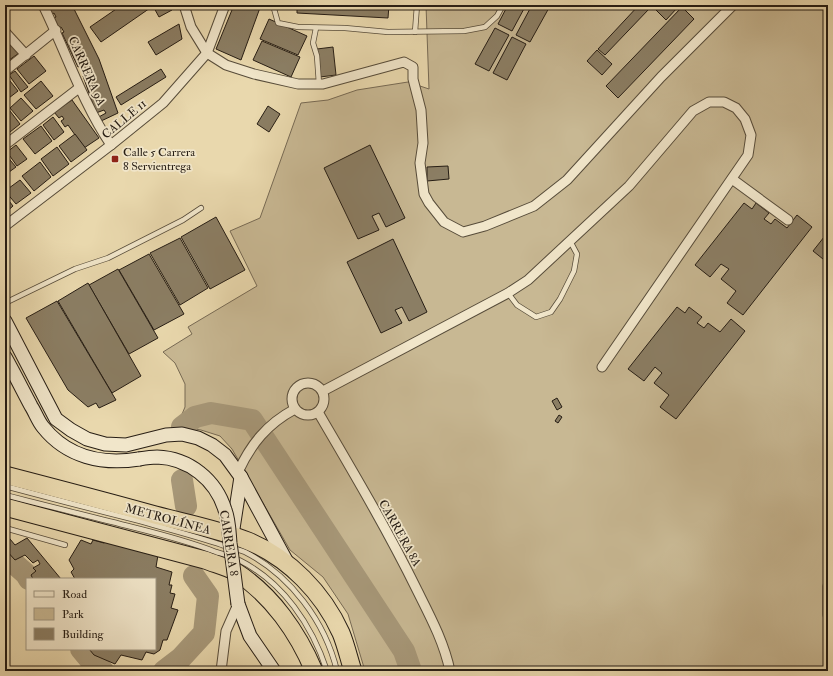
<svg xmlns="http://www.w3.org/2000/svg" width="833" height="676" font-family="'IM FELL Double Pica',serif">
  <rect width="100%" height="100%" fill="#e9d8ad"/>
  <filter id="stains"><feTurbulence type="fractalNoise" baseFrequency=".005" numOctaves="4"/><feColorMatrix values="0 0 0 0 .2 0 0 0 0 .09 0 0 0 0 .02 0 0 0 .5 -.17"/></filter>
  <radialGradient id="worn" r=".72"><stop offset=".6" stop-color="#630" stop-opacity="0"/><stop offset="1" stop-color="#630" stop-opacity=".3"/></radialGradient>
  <!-- green -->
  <path fill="#c8b893" stroke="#776a54" d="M 426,5 L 828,5 L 828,671 L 365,671 L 348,614 L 323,577 L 290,550 L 232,449 L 220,436 L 201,430 L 177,426 L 185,407 L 185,384 L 175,363 L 163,352 L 192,334 L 188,327 L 257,286 L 230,231 L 260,218 L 301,103 L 328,100 L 357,90 L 408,82 L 429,89 Z"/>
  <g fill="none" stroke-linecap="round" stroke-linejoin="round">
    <!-- river -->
    <g stroke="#a79879" stroke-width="22">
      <path d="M 182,427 L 195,417 L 211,413 L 252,420 L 404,651 L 411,671"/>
      <path d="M 182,480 L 186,506"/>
      <path d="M 5,558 L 8,558 L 26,574 L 29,579"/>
      <path d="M 81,649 L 91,661 L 103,671"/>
      <path d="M 164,671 L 181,658 L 204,633 L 208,596 L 194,576"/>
    </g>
  </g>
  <!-- building -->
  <g fill="#8b7e64" stroke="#261d14">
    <path d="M 46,5 L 72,5 L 99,59 L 118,113 L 99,122 L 97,118 L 106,113 L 104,110 L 96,113 L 83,76 L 88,75 L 84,65 L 84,64 L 78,67 L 62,33 L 64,32 L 61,27 L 59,28 L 54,18 L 56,17 L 54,13 L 51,15 Z"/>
    <path d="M 122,5 L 152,5 L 153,6 L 101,42 L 90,27 Z"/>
    <path d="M 155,5 L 170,5 L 172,10 L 159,17 L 153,6 Z"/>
    <path d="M 234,5 L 261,5 L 241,60 L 216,49 Z"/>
    <path d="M 297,5 L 389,5 L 388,18 L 297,13 Z"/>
    <path d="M 508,5 L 526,5 L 512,31 L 498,24 Z"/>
    <path d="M 532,5 L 550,6 L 530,42 L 516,35 Z"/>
    <path d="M 639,5 L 645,5 L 649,9 L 605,55 L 598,49 Z"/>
    <path d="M 651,5 L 676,5 L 678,7 L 666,20 Z"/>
    <path d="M 686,5 L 697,5 L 692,10 Z"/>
    <path d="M 682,7 L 694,19 L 618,98 L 606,86 Z"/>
    <path d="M 269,19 L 307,36 L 298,55 L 260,39 Z"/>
    <path d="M 179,24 L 182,39 L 156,55 L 148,42 Z"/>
    <path d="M 495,28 L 509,35 L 489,71 L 475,64 Z"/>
    <path d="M 5,37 L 19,53 L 5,63 Z"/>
    <path d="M 512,37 L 526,44 L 507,80 L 493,73 Z"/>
    <path d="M 262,41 L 300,57 L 291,77 L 253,60 Z"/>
    <path d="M 333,47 L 336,75 L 320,77 L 317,49 Z"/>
    <path d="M 597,50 L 612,64 L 602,75 L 587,61 Z"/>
    <path d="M 34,56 L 46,71 L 29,84 L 17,69 Z"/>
    <path d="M 161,69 L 166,77 L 121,105 L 116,97 Z"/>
    <path d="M 15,71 L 28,87 L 21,92 L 9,75 Z"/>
    <path d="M 6,76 L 18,91 L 5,101 L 5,77 Z"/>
    <path d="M 41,81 L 53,96 L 36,109 L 24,95 Z"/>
    <path d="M 21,98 L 33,111 L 21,121 L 10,108 Z"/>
    <path d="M 72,100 L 99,138 L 81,150 L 77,144 L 80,142 L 68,125 L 65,127 L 61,121 L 64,119 L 62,116 L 59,118 L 54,112 Z"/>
    <path d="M 268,106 L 280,114 L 269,132 L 257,124 Z"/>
    <path d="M 10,111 L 20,124 L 5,136 L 5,115 Z"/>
    <path d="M 53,117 L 64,132 L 54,140 L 43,125 Z"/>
    <path d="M 41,126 L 52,141 L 35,154 L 23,139 Z"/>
    <path d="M 75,134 L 87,150 L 71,162 L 59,146 Z"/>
    <path d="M 16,145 L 27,159 L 17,166 L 7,152 Z"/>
    <path d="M 370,145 L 405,218 L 386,227 L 379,213 L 372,216 L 379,230 L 358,239 L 324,168 Z"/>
    <path d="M 57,147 L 69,164 L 53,176 L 41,159 Z"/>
    <path d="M 5,154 L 16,167 L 5,175 Z"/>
    <path d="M 40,162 L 51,177 L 34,191 L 22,176 Z"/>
    <path d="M 448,166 L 449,179 L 427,181 L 427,167 Z"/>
    <path d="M 20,180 L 31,193 L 16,204 L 5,191 Z"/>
    <path d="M 5,196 L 13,206 L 5,213 Z"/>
    <path d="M 744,203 L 752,209 L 756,203 L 769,213 L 764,219 L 771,224 L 775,219 L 787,228 L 797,215 L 812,227 L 743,315 L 727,303 L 736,291 L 721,279 L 729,269 L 721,264 L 710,277 L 695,265 Z"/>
    <path d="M 216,217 L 245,270 L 210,289 L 181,237 Z"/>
    <path d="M 828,232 L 828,263 L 813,251 Z"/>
    <path d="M 180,238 L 208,288 L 180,305 L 150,253 Z"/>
    <path d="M 393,239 L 427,312 L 409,321 L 402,307 L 395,310 L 402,323 L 381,333 L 347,262 Z"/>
    <path d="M 149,254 L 184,314 L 154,330 L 119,270 Z"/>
    <path d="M 118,269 L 158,338 L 129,354 L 89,285 Z"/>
    <path d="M 88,283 L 141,376 L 112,393 L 58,301 Z"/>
    <path d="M 57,301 L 116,400 L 99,408 L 96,403 L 88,407 L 68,390 L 26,318 Z"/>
    <path d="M 677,307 L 685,313 L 689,307 L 702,317 L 697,323 L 704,328 L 708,323 L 720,332 L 731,319 L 745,331 L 676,419 L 660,407 L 669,395 L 654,383 L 662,373 L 655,367 L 644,381 L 628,369 Z"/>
    <path d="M 557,398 L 562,407 L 557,410 L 552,401 Z"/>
    <path d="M 559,415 L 562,417 L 558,423 L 555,421 Z"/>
    <path d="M 5,533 L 15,545 L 27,538 L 61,579 L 33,579 L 31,575 L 36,571 L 33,568 L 40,564 L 38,560 L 33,563 L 25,555 L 15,560 L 5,549 Z"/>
    <path d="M 81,540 L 91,544 L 93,540 L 104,543 L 107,541 L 158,555 L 156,567 L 172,572 L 169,585 L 172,585 L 170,593 L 175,594 L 171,608 L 178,610 L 167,640 L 163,640 L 160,650 L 154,654 L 146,652 L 142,660 L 121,655 L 115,664 L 94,655 L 89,649 L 155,649 L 155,579 L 75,579 L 71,572 L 74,569 L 69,560 Z"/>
  </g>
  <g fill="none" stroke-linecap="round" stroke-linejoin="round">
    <!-- lane casing -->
    <g stroke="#574c3a" stroke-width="6">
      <g id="lane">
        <path d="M 273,5 L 278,23 L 298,27 L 345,28 L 388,32 L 464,31 L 485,27 L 497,16 L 503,5"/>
        <path d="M 316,28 L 313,43 L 317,56 L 319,84"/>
        <path d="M 415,32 L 417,5"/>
        <path d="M 508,293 L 517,305 L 536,317 L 551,312 L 560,299 L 574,271 L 577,254 L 570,241"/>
        <path d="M 5,303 L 75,269 L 108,258 L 183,220 L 201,208"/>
        <path d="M 5,486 C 50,498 95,510 140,521 C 167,529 195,536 222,545 C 229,547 238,549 245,552 C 290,575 325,621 337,671"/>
        <path d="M 5,495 C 47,506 89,516 132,527 C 160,534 188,541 216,552 C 223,554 232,556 239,560 C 283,582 312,625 327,671"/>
        <path d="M 5,528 L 65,545"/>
      </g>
    </g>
    <!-- street casing -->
    <g stroke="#574c3a" stroke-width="11">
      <g id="street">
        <path d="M 43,5 C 66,52 82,102 111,145"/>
        <path d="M 184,5 L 191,27 L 207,53 L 226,65 L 254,74 L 298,84 L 323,84 L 404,62 L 413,67 L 413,79 L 421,110 L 423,143 L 420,163 L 424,194 L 429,203 L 444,222 L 463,232 L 485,226 L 534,206 L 567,180 L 661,77 L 733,5"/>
        <path d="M 5,32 L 26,55"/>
        <path d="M 5,71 L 56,30"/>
        <path d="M 5,145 L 79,88"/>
        <path d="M 732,179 L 788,220"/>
        <path d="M 5,226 L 111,145 L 163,103 L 207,53 L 225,5"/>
        <circle cx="308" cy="399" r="16"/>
        <path d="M 323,391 L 508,293 L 528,280 L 629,186 L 693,111 L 709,102 L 724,102 L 736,108 L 745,119 L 751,135 L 748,155 L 602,367"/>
        <path d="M 318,412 C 352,470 387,529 417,590 C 430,616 444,642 450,671"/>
        <path d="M 238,472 C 251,444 267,424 295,409"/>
        <path d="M 828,586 L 828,615"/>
        <path d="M 221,671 L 226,631 L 238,604"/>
      </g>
    </g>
    <!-- secondary casing -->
    <g stroke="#261d14" stroke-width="15">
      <g id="secondary">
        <path d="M 5,321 L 56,419 L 71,430 L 87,439 L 105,444 L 126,445 L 166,435 L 182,434 L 198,438 L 212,445 L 225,455 L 241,477 L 288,564"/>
        <path d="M 5,357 C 14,373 22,389 31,406 C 35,412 38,421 43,427 C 67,457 102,465 139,459"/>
        <path d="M 232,535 L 241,477"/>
        <path d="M 238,604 L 250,636 L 274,671"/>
      </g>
    </g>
    <!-- highway casing -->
    <g stroke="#261d14" stroke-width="19">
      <g id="highway">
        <path d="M 5,475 C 55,488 105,501 155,515 C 186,523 218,529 248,541 C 289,558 323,593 341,633 C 346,645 349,659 353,671"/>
        <path d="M 5,507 L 205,560 C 215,564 227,567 236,572 C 272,595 298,633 314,671"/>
      </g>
    </g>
    <!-- lane -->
    <use href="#lane" stroke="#f1e6ca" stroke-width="4.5"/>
    <!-- street -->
    <use href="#street" stroke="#f1e6ca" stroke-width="9"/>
    <!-- secondary -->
    <use href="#secondary" stroke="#f1e6ca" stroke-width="13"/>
    <!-- highway -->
    <use href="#highway" stroke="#e9d8ad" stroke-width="17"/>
    <!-- secondary-bridge casing -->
    <g stroke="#261d14" stroke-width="15" stroke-linecap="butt">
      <path id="secondary-bridge" d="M 139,459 C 145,458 151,457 157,457 C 189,458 216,480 225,510 C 229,520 229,532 230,543 C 233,563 235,583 238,604"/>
    </g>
    <!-- secondary-bridge -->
    <use href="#secondary-bridge" stroke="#f1e6ca" stroke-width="13"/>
  </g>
  <!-- markers -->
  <rect fill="#8f2418" stroke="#f1e6ca" stroke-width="1.5" x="111" y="155" width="8" height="8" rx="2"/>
  <g text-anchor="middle" stroke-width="3.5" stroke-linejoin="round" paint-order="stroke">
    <!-- street labels -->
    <g font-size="12" fill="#261d14" stroke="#f1e6ca">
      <text transform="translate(87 71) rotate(66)" y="4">CARRERA 9A</text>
      <text transform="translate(124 119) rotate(-40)" y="4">CALLE 11</text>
      <text transform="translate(168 519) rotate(15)" y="4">METROLÍNEA</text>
      <text transform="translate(400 533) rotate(61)" y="4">CARRERA 8A</text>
      <text transform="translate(229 543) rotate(81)" y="4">CARRERA 8</text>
    </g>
    <!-- poi labels -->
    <g font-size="12" fill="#261d14" stroke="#f1e6ca" text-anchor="start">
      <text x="123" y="156">Calle 5 Carrera<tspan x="123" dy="14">8 Servientrega</tspan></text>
    </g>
  </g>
  <!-- margin -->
  <rect width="833" height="676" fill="none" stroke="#e9d8ad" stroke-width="20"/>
  <rect x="6" y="6" width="821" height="664" fill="none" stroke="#261d14" stroke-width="2"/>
  <rect x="10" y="10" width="813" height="656" fill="none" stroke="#261d14"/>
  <!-- legend -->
  <rect x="26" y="578" width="130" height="72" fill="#f1e6ca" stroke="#a09681"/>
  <rect x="34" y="591" width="20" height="6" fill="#f1e6ca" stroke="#a09681"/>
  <text x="62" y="598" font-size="12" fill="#261d14">Road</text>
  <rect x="34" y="608" width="20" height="12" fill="#c8b893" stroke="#a09681"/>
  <text x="62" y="618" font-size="12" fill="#261d14">Park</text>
  <rect x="34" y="628" width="20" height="12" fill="#8b7e64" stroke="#a09681"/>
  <text x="62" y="638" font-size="12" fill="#261d14">Building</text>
  <rect width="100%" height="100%" filter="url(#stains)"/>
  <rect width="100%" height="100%" fill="url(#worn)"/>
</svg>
